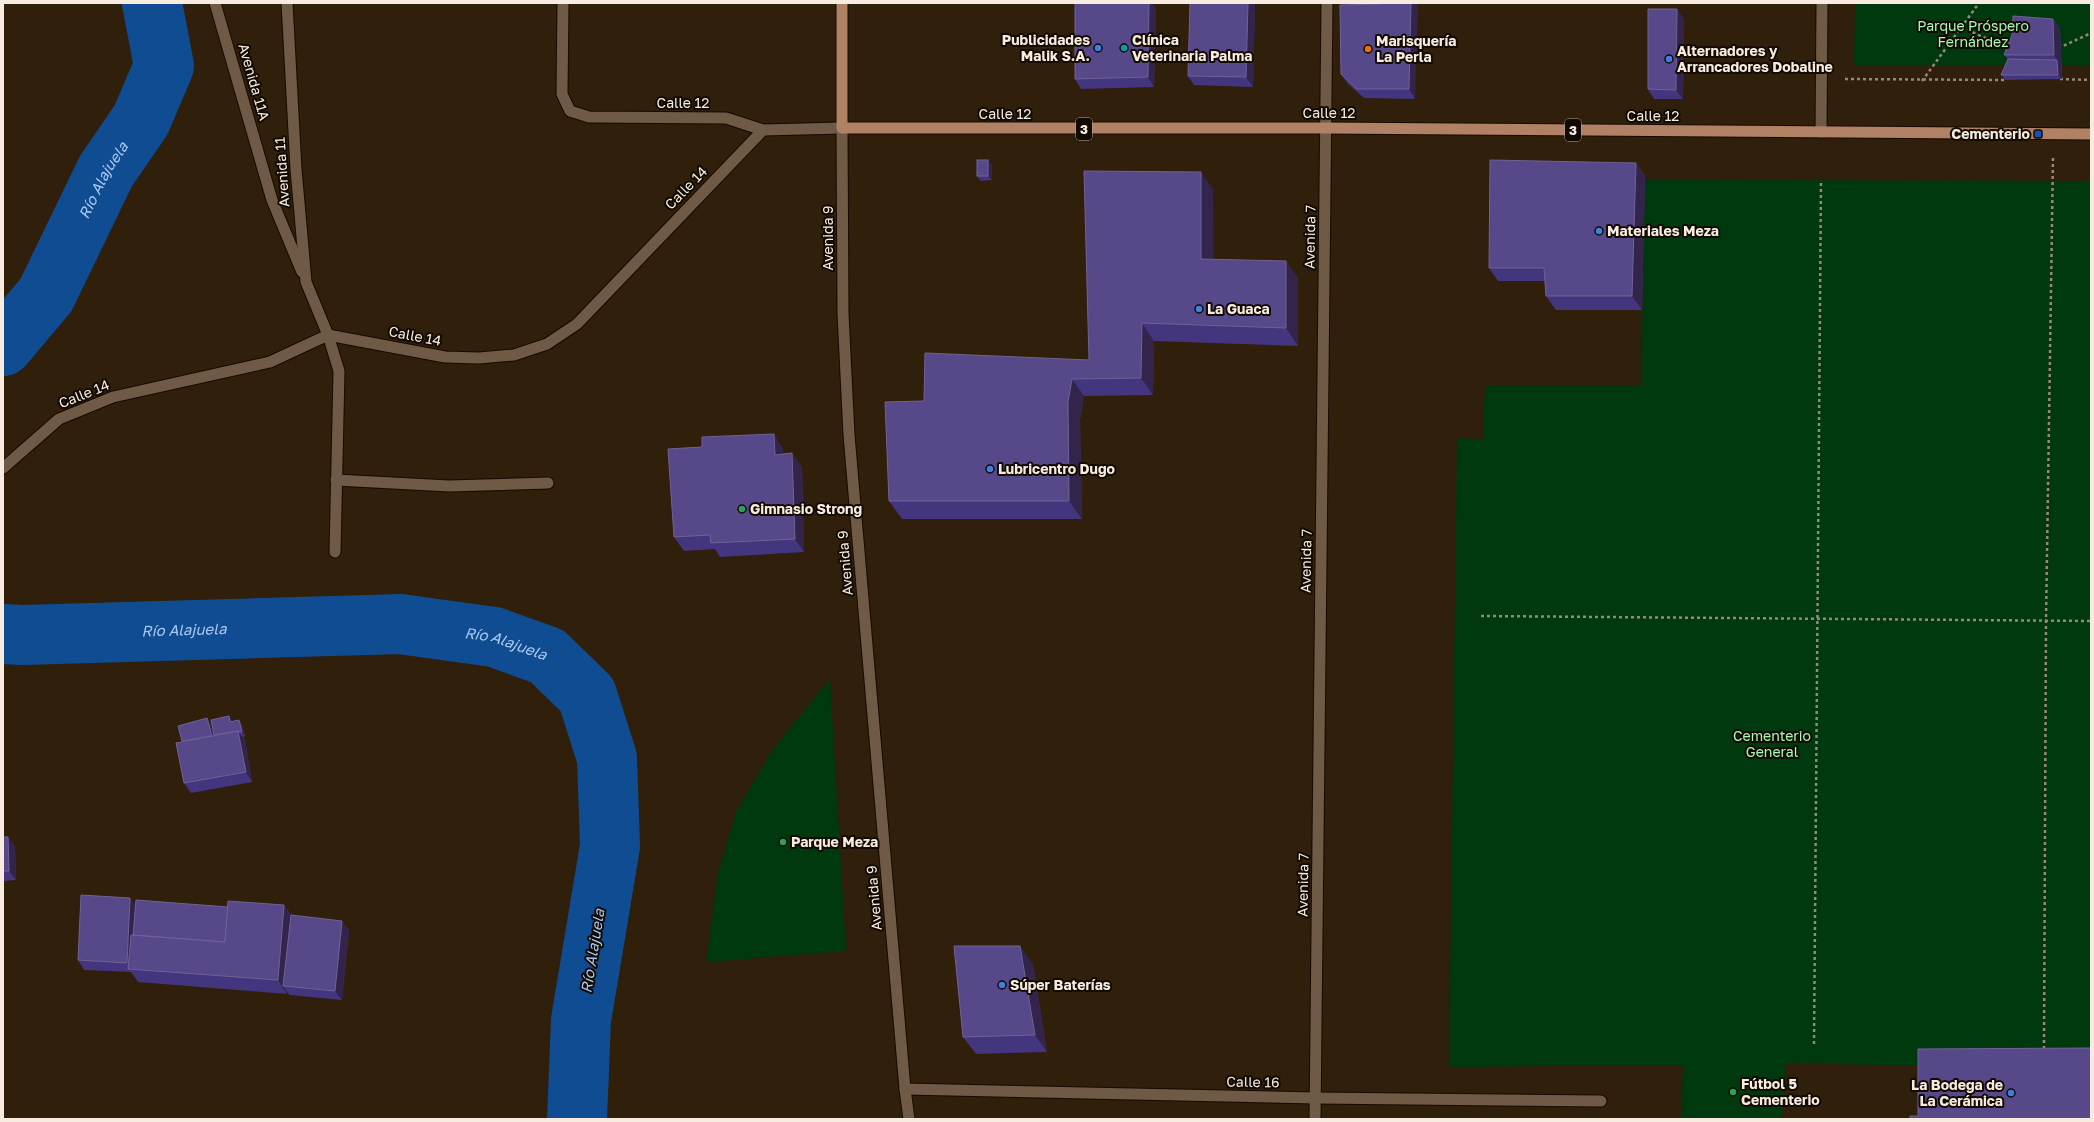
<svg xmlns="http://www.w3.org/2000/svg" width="2094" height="1122" font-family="'Golos Text',sans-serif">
  <rect width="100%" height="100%" fill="#301f0b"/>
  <!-- green -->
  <g fill="#00390e">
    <path d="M 1855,3 L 2091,3 L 2091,65 L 1854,65 Z"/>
    <path d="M 1645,180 L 2091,181 L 2091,1066 L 1930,1066 L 1786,1063 L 1782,1119 L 1681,1119 L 1683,1065 L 1449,1067 L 1457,438 L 1483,439 L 1485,386 L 1641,386 Z"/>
    <path d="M 830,678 L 846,951 L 706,962 L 718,873 L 737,810 L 773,749 Z"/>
  </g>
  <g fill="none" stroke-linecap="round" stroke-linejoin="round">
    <!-- river -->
    <g stroke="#104c92" stroke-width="60">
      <path id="s1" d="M 3,346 L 46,295 L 106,171 L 141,120 L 164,66 L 152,3"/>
      <path id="s2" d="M 3,634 L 22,635 L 400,624 L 494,637 L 547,656 L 587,695 L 607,758 L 610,846 L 581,1020 L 577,1119"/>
    </g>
    <!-- service casing -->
    <g stroke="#180900" stroke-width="13">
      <g id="service">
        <path d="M 328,335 L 339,371 L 335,552"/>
        <path d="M 336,480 L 449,486 L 548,483"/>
      </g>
    </g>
    <!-- minor casing -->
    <g stroke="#180900" stroke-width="13">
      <g id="minor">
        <path d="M 215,3 L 272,200 L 302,272"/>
        <path d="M 287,3 L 296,169 L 306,282 L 328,335"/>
        <path d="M 563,3 L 562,94 L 570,111 L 589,117 L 726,118 L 763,130 L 842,128"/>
        <path d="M 3,468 L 59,419 L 113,397 L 270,362 L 328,335 L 445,357 L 479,358 L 514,355 L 547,344 L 577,324 L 763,130"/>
        <path d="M 905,1089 L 1316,1098 L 1601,1101"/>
        <path d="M 1315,1119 L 1327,3"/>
      </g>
    </g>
    <!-- tertiary casing -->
    <g stroke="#180900" stroke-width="13">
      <g id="tertiary">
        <path d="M 842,128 L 843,314 L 849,435 L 905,1089 L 909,1119"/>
        <path d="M 1821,132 L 1822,3"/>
      </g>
    </g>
    <!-- primary casing -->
    <g stroke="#180900" stroke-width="13">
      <path id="primary" d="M 842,3 L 842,128 L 1326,128 L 2091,134"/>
    </g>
    <!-- path -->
    <g stroke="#978879" stroke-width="2.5" stroke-dasharray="3 3" stroke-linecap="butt">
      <path d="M 1963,25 C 1977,38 1993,40 2011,44"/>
      <path d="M 2058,45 L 2063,46 L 2091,33"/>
      <path d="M 1845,79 L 2007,80"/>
      <path d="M 2060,79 L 2091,80"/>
      <path d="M 1922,81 L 1979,3"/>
      <path d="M 1481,616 L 2091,621"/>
      <path d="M 1814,1044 L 1821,181"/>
      <path d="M 2044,1049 L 2046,620 L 2053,156"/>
    </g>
    <!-- service -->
    <use href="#service" stroke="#6e5a45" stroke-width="11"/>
    <!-- minor -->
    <use href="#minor" stroke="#6e5a45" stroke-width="11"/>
    <!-- tertiary -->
    <use href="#tertiary" stroke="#6e5a45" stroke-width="11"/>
    <!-- primary -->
    <use href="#primary" stroke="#b18166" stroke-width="11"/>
  </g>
  <!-- wall -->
  <g fill="#43357e">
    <path d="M 1149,3 L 1152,3 L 1156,9 L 1154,87 L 1081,89 L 1075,79 Z"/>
    <path d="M 1190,3 L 1255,3 L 1253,87 L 1194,85 L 1188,76 Z"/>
    <path d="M 1382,4 L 1415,99 L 1364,98 L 1348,84 L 1341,74 Z"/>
    <path d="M 1684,19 L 1683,99 L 1654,99 L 1648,89 Z"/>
    <path d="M 2053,19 L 2060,28 L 2062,79 L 2005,80 L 2001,75 L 2008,59 L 2004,55 L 2012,35 Z"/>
    <path d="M 988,160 L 992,165 L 992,180 L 981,181 L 977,176 Z"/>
    <path d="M 1636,163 L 1645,176 L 1642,310 L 1556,310 L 1546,296 L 1545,281 L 1498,281 L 1489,268 Z"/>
    <path d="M 1213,189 L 1213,259 L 1298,278 L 1298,346 L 1154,341 L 1153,395 L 1084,396 L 1080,419 L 1082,519 L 902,519 L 889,501 L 924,401 L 1089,360 Z"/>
    <path d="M 783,448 L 783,454 L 802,467 L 804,552 L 720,557 L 715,549 L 684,551 L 674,537 Z"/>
    <path d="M 229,716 L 232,721 L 239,720 L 242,725 L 245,736 L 243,737 L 245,740 L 252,782 L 191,793 L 184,783 L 210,723 L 214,735 Z"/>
    <path d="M 3,837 L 15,846 L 16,880 L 3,881 Z"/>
    <path d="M 284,905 L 291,915 L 349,930 L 342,1000 L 290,995 L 287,992 L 287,994 L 138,982 L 131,972 L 84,970 L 78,960 L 136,906 L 228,907 Z"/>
    <path d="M 1033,964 L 1047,1052 L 976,1054 L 963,1037 Z"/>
  </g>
  <!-- shaded-wall -->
  <g fill="#33244c">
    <path d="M 1149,3 L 1152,3 L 1156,9 L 1154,87 L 1148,77 Z"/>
    <path d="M 1248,3 L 1255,3 L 1253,87 L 1246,77 Z"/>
    <path d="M 1411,3 L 1418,3 L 1415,99 L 1409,89 Z"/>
    <path d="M 1677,9 L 1684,19 L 1683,99 L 1676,90 Z"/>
    <path d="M 2053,19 L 2060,28 L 2062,79 L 2058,75 L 2057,60 L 2054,55 Z"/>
    <path d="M 988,160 L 992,165 L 992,180 L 988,176 Z"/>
    <path d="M 1636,163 L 1645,176 L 1642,310 L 1632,296 Z"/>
    <path d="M 1201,172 L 1213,189 L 1214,276 L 1201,259 Z"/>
    <path d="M 1286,261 L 1298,278 L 1298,346 L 1286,328 Z"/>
    <path d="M 1142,323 L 1154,341 L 1153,395 L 1141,378 Z"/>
    <path d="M 1072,379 L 1084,396 L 1080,419 L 1082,519 L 1069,501 L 1068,402 Z"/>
    <path d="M 774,434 L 783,448 L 784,468 L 775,455 Z"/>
    <path d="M 792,453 L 802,467 L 804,552 L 795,539 Z"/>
    <path d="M 229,716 L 232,721 L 233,727 L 230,722 Z"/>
    <path d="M 207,718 L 210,723 L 215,741 L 212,736 Z"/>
    <path d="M 239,720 L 242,725 L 245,736 L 242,732 Z"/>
    <path d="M 238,731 L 245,740 L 252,782 L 246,772 Z"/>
    <path d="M 8,837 L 15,846 L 16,880 L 9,871 Z"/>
    <path d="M 130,898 L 137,907 L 131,969 L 127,963 Z"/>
    <path d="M 284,905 L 293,919 L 283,986 L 287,992 L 287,994 L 278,980 Z"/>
    <path d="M 342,921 L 349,930 L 342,1000 L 335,991 Z"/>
    <path d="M 1020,946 L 1033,964 L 1047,1052 L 1035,1035 Z"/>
  </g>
  <!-- building -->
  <g fill="#564889" stroke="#706296">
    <path d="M 1075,3 L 1149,3 L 1148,77 L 1075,79 Z"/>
    <path d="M 1190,3 L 1248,3 L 1246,77 L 1188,76 Z"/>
    <path d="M 1382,3 L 1411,3 L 1409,89 L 1357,89 L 1341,74 L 1340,5 L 1382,4 Z"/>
    <path d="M 1648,9 L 1677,9 L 1676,90 L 1648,89 Z"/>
    <path d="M 2013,16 L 2053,19 L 2054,55 L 2004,55 L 2012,35 Z"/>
    <path d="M 2008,59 L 2057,60 L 2058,75 L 2001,75 Z"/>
    <rect x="977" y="160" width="11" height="16"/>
    <path d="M 1490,160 L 1636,163 L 1632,296 L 1546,296 L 1544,268 L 1489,268 Z"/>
    <path d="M 1084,171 L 1201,172 L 1201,259 L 1286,261 L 1286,328 L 1142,323 L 1141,378 L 1072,379 L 1068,402 L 1069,501 L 889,501 L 885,402 L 924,401 L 925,353 L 1089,360 Z"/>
    <path d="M 774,434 L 775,455 L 792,453 L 795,539 L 711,543 L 710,535 L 674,537 L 668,449 L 702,447 L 702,437 Z"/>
    <path d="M 229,716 L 230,722 L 239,720 L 242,732 L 239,732 L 238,731 L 214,735 L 211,720 Z"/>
    <path d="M 207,718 L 212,736 L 182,741 L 178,726 Z"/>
    <path d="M 238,731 L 246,772 L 184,783 L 176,743 Z"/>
    <path d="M 3,837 L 8,837 L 9,871 L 3,871 Z"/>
    <path d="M 81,895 L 130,898 L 127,963 L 78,960 Z"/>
    <path d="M 136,900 L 228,907 L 225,942 L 133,935 Z"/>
    <path d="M 228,901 L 284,905 L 278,980 L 128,969 L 131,935 L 225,942 Z"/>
    <path d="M 291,915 L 342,921 L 335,991 L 283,986 Z"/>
    <path d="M 954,946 L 1020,946 L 1035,1035 L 963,1037 Z"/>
    <path d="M 2091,1048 L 2091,1119 L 1910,1119 L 1910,1116 L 1918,1116 L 1918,1049 Z"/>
  </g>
  <!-- markers -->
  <g fill="#3f7fe0" stroke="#120b04" stroke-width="1.5">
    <circle cx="1098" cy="48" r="4"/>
    <circle cx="1669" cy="59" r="4"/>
    <circle cx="1599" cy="231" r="4"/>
    <circle cx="1199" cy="309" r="4"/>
    <circle cx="990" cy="469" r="4"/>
    <circle cx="1002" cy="985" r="4"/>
    <circle cx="2011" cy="1093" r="4"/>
  </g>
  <circle fill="#0f9aa8" stroke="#120b04" stroke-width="1.5" cx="1124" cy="48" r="4"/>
  <circle fill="#e8710a" stroke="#120b04" stroke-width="1.5" cx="1368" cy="49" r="4"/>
  <rect fill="#1a4fb4" stroke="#120b04" stroke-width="1.5" x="2034" y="130" width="8" height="8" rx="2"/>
  <g fill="#2e9e5b" stroke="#120b04" stroke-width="1.5">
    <circle cx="742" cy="509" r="4"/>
    <circle cx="783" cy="842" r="4"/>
    <circle cx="1733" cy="1092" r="4"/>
  </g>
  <g text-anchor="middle" stroke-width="4" stroke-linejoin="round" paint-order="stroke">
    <!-- shield labels -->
    <g fill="#120b04" stroke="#b3a89e" stroke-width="1">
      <rect x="1076" y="118" width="16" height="22" rx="3"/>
      <rect x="1565" y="119" width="16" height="22" rx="3"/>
    </g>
    <g font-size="13" font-weight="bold" fill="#f8ece0">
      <text x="1084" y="134">3</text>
      <text x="1573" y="135">3</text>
    </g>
    <!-- park labels -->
    <g font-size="14" fill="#aafbb2" stroke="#120b04">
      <text x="1973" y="31">Parque Próspero<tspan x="1973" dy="16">Fernández</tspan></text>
      <text x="1772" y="741">Cementerio<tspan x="1772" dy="16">General</tspan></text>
    </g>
    <!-- poi labels -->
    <g font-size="14" font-weight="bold" fill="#f8ece0" stroke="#120b04" text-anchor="start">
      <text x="1090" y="45" text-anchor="end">Publicidades<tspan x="1090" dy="16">Malik S.A.</tspan></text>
      <text x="1132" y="45">Clínica<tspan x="1132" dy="16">Veterinaria Palma</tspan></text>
      <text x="1376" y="46">Marisquería<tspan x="1376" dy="16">La Perla</tspan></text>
      <text x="1677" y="56">Alternadores y<tspan x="1677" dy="16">Arrancadores Dobaline</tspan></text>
      <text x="2030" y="139" text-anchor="end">Cementerio</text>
      <text x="1607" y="236">Materiales Meza</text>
      <text x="1207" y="314">La Guaca</text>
      <text x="998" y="474">Lubricentro Dugo</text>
      <text x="750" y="514">Gimnasio Strong</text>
      <text x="791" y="847">Parque Meza</text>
      <text x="1010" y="990">Súper Baterías</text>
      <text x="1741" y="1089">Fútbol 5<tspan x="1741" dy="16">Cementerio</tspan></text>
      <text x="2003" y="1090" text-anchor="end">La Bodega de<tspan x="2003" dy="16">La Cerámica</tspan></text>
    </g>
    <!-- street labels -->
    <g font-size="14" fill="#f8ece0" stroke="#120b04">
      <text transform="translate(254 82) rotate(74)" y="5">Avenida 11A</text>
      <text x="683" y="108">Calle 12</text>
      <text x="1329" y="118">Calle 12</text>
      <text x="1005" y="119">Calle 12</text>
      <text x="1653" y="121">Calle 12</text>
      <text transform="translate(282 172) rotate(-94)" y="5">Avenida 11</text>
      <text transform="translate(686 188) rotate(-46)" y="5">Calle 14</text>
      <text transform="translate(1310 237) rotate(-89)" y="5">Avenida 7</text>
      <text transform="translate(828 238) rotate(-90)" y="5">Avenida 9</text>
      <text transform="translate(415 336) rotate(11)" y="5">Calle 14</text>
      <text transform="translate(84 394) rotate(-22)" y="5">Calle 14</text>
      <text transform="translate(1306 561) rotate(-89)" y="5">Avenida 7</text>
      <text transform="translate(845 563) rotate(-95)" y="5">Avenida 9</text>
      <text transform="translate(1303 885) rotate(-89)" y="5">Avenida 7</text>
      <text transform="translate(874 898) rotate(-95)" y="5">Avenida 9</text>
      <text transform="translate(1253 1082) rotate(1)" y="5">Calle 16</text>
    </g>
    <!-- water labels -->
    <g font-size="15" font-style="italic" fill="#aac8ef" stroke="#120b04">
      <text dy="5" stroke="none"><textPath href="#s1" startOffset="195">Río Alajuela</textPath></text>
      <text dy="5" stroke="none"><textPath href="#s2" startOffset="181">Río Alajuela</textPath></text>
      <text dy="5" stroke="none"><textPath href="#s2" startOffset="505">Río Alajuela</textPath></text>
      <text transform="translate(593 951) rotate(-81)" y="5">Río Alajuela</text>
    </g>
  </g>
  <!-- border -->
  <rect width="2094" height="1122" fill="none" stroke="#f8ece0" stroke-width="8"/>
</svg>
